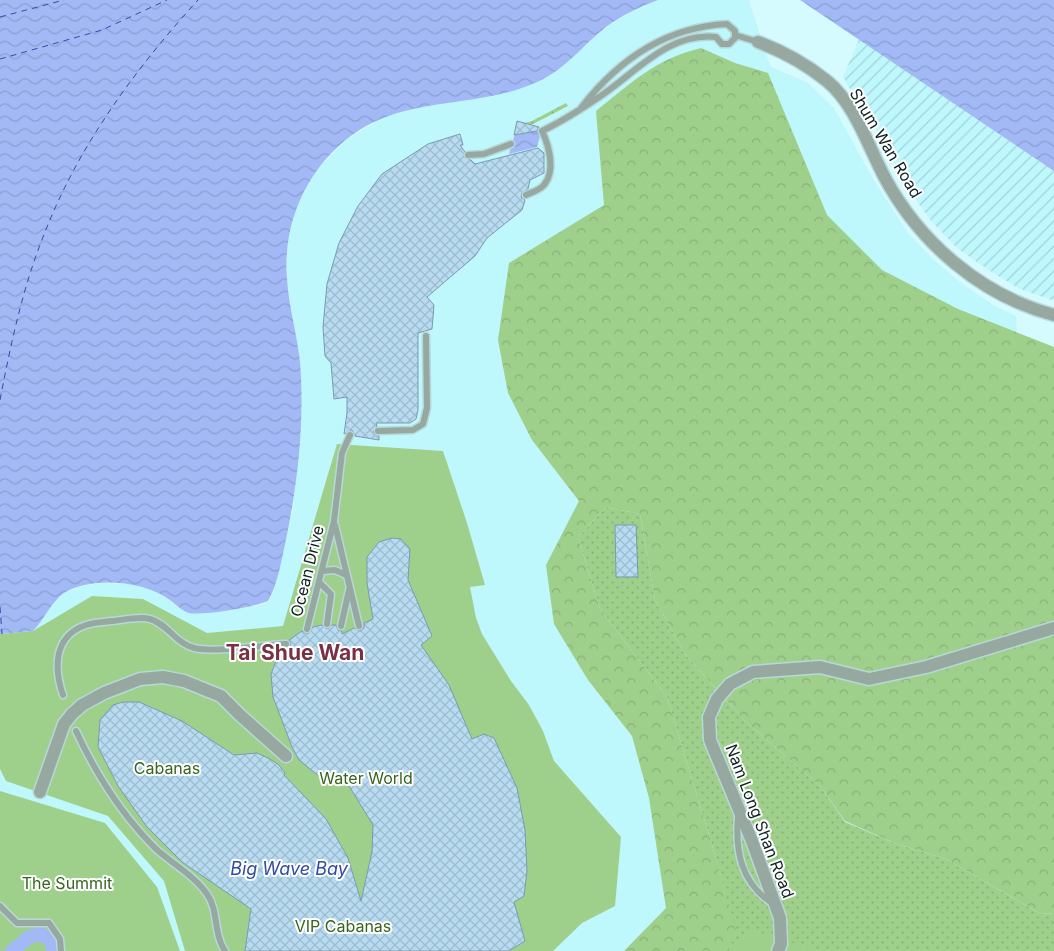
<svg xmlns="http://www.w3.org/2000/svg" width="1054" height="951" font-family="Inter,sans-serif">
  <defs>
    <pattern id="industrial-furrows" width="10" height="10" patternUnits="userSpaceOnUse" patternTransform="scale(1.25)"><rect width="10" height="10" fill="#bef7fc"/><path d="M-1 1l2-2M0 10L10 0M9 11l2-2" fill="none" stroke="#a2d3d8"/></pattern>
    <pattern id="grass-dots" width="8" height="8" patternUnits="userSpaceOnUse" patternTransform="scale(1.25)"><rect width="8" height="8" fill="#9fd08b"/><path d="M2 2h.1M6 6h.1" fill="none" stroke="#88b278" stroke-width="1.8" stroke-linecap="round"/></pattern>
    <pattern id="forest-crowns" width="20" height="18" patternUnits="userSpaceOnUse" patternTransform="scale(1.25)"><rect width="20" height="18" fill="#9fd08b"/><path d="M2 6a3 3 0 1 1 6 0M12 15a3 3 0 1 1 6 0" fill="none" stroke="#88b278"/></pattern>
    <pattern id="water-waves" width="16" height="10" patternUnits="userSpaceOnUse" patternTransform="scale(1.25)"><rect width="16" height="10" fill="#a2b9f6"/><path d="M0 5q4-4 8 0t8 0" fill="none" stroke="#8a9fd3"/></pattern>
    <pattern id="building-cross-hatch" width="8" height="8" patternUnits="userSpaceOnUse" patternTransform="scale(1.25)"><rect width="8" height="8" fill="#b8dbf1"/><path d="M0 0l8 8M0 8l8-8" fill="none" stroke="#9dbcce"/></pattern>
  </defs>
  <rect width="100%" height="100%" fill="#d6fbfe"/>
  <!-- built -->
  <path fill="#bef7fc" d="M 658,0 L 749,0 L 770,66 L 808,83 L 834,108 L 873,179 L 908,233 L 934,260 L 960,282 L 993,305 L 1016,316 L 1036,613 L 814,951 L 0,951 L 0,634 L 33,631 L 52,605 L 64,593 L 83,586 L 101,583 L 129,584 L 148,589 L 167,598 L 179,608 L 223,611 L 261,605 L 269,601 L 273,593 L 293,509 L 301,409 L 300,362 L 287,280 L 287,245 L 295,211 L 310,180 L 321,166 L 346,140 L 377,121 L 404,109 L 510,92 L 539,81 L 564,65 L 605,28 L 632,10 Z"/>
  <!-- industrial -->
  <path fill="url(#industrial-furrows)" d="M 859,39 L 1054,171 L 1054,301 L 1018,288 L 987,269 L 957,248 L 931,221 L 908,189 L 868,113 L 855,97 L 843,77 Z"/>
  <!-- grass -->
  <g fill="url(#grass-dots)">
    <path d="M 566,103 L 568,106 L 533,124 L 519,129 L 518,125 L 532,121 Z"/>
    <path d="M 606,507 L 640,514 L 655,600 L 685,654 L 745,721 L 821,787 L 845,822 L 894,843 L 946,859 L 1039,913 L 1054,914 L 1054,951 L 729,951 L 735,931 L 716,858 L 667,697 L 600,609 L 578,537 Z"/>
  </g>
  <!-- forest -->
  <path fill="url(#forest-crowns)" d="M 701,48 L 735,63 L 768,73 L 827,215 L 882,270 L 958,309 L 1054,347 L 1054,914 L 1039,913 L 946,859 L 894,843 L 845,821 L 821,787 L 745,721 L 685,654 L 655,600 L 640,514 L 606,507 L 578,537 L 600,609 L 667,697 L 716,858 L 736,931 L 729,951 L 624,951 L 666,908 L 649,798 L 632,736 L 588,680 L 554,624 L 546,565 L 579,501 L 532,440 L 508,393 L 498,340 L 509,263 L 604,205 L 596,111 C 631,83 655,59 701,48 Z"/>
  <!-- park -->
  <g fill="#9fd08b">
    <path d="M 337,444 L 443,451 L 467,523 L 485,585 L 470,587 L 476,618 L 482,634 L 511,681 L 529,705 L 543,731 L 554,761 L 621,837 L 615,906 L 582,923 L 553,951 L 185,951 L 164,881 L 108,816 L 6,781 L 0,769 L 0,634 L 33,631 L 92,596 L 143,599 L 207,633 L 283,626 Z"/>
    <path d="M 0,791 L 105,823 L 157,887 L 180,951 L 0,951 Z"/>
    <path d="M 752,931 L 814,949 L 814,951 L 731,951 Z"/>
  </g>
  <!-- water -->
  <g fill="url(#water-waves)">
    <path d="M 0,0 L 658,0 C 639,7 622,15 606,27 C 583,45 566,69 537,82 C 481,108 415,96 361,129 C 310,161 282,220 287,279 C 289,307 297,334 300,362 C 305,423 297,490 284,549 C 280,567 277,585 268,601 C 254,607 204,616 189,613 C 180,610 175,603 167,598 C 141,581 92,576 64,593 C 51,602 44,620 33,631 L 0,634 Z"/>
    <path d="M 800,0 L 1054,0 L 1054,171 Z"/>
    <path d="M 518,123 L 542,129 L 537,147 L 509,154 Z"/>
  </g>
  <g fill="none" stroke-linecap="round" stroke-linejoin="round">
    <!-- canal -->
    <path stroke="#a2b9f6" stroke-width="14" d="M 12,951 L 29,937 L 40,934 L 51,940 L 53,951"/>
    <!-- ferry -->
    <g stroke="#334ca3" stroke-width="1" stroke-dasharray="6 5" stroke-linecap="butt">
      <path d="M 0,17 L 64,0"/>
      <path d="M 0,59 L 102,30 L 167,0"/>
      <path d="M 0,400 C 11,343 23,286 45,232 C 79,145 136,68 198,0"/>
      <path d="M 0,607 L 2,634"/>
    </g>
  </g>
  <!-- building -->
  <g fill="url(#building-cross-hatch)" stroke="#7a9baf">
    <path d="M 517,121 L 539,127 L 537,131 L 514,135 Z"/>
    <path d="M 460,134 L 463,145 L 460,145 L 465,152 L 464,157 L 471,160 L 475,164 L 538,148 L 544,153 L 544,173 L 530,180 L 528,189 L 522,193 L 521,197 L 525,200 L 522,210 L 487,238 L 475,256 L 427,297 L 434,305 L 432,329 L 418,333 L 418,410 L 416,419 L 410,423 L 376,423 L 377,426 L 373,432 L 379,436 L 379,440 L 355,436 L 352,430 L 344,434 L 347,413 L 347,397 L 334,399 L 331,363 L 325,356 L 323,327 L 327,284 L 339,243 L 358,206 L 382,174 L 428,144 Z"/>
    <path d="M 615,525 L 636,525 L 638,577 L 616,577 Z"/>
    <path d="M 392,538 L 401,539 L 410,549 L 408,580 L 432,636 L 421,645 L 449,685 L 472,739 L 484,734 L 494,738 L 517,788 L 525,830 L 527,871 L 524,896 L 514,902 L 525,941 L 509,951 L 245,951 L 251,909 L 182,862 L 147,827 L 118,786 L 98,747 L 100,720 L 113,705 L 123,702 L 139,702 L 182,721 L 234,755 L 257,753 L 268,758 L 278,764 L 285,773 L 284,775 L 326,819 L 348,858 L 361,901 L 372,852 L 373,825 L 349,786 L 320,777 L 299,760 L 292,747 L 273,697 L 271,674 L 280,651 L 289,648 L 291,644 L 289,640 L 302,631 L 308,634 L 313,627 L 322,625 L 327,629 L 332,625 L 336,625 L 338,630 L 342,631 L 342,634 L 354,628 L 360,631 L 364,628 L 364,623 L 373,619 L 367,583 L 367,557 L 379,542 Z"/>
  </g>
  <g fill="none" stroke-linecap="round" stroke-linejoin="round">
    <!-- lane casing -->
    <g stroke="#b6d8db" stroke-width="9">
      <g id="lane">
        <path d="M 735,35 L 758,42"/>
        <path d="M 468,155 L 484,154 L 511,144"/>
        <path d="M 526,195 C 532,192 540,190 544,185 C 556,171 549,146 542,131 C 563,121 583,108 602,95 C 636,72 669,32 716,37 L 722,44 L 729,44 L 735,38 L 735,31 L 727,24 C 666,27 618,60 581,108"/>
        <path d="M 378,431 L 413,430 L 423,424 L 427,408 L 426,336"/>
        <path d="M 335,525 L 359,626"/>
        <path d="M 322,571 L 335,570 L 346,575"/>
        <path d="M 319,582 L 331,594 L 327,624"/>
        <path d="M 341,626 L 349,590"/>
        <path d="M 307,629 L 334,521 L 342,453 L 350,435"/>
        <path d="M 63,695 C 54,669 53,636 86,625 C 94,622 104,622 112,621 C 124,620 139,616 150,619 C 168,624 175,643 194,648 C 217,653 261,645 286,644"/>
        <path d="M 76,731 C 96,774 121,814 155,848 C 171,863 194,875 207,894 C 219,911 213,933 225,951"/>
        <path d="M 738,816 C 735,851 741,883 772,903"/>
        <path d="M 0,906 L 17,923 L 49,923 L 60,939 L 61,951"/>
      </g>
    </g>
    <!-- street casing -->
    <g stroke="#b6d8db" stroke-width="15">
      <g id="street">
        <path d="M 758,42 C 782,51 806,64 827,81 C 855,104 868,146 885,178 C 920,243 982,296 1054,315"/>
        <path d="M 40,792 L 64,724 L 72,714 L 82,705 L 104,693 L 140,679 L 163,677 L 184,681 L 221,696 L 240,715 L 286,756"/>
        <path d="M 778,951 L 781,944 L 780,918 L 752,841 L 710,740 L 709,717 L 717,699 L 730,684 L 753,672 L 820,667 L 869,679 L 926,667 L 1054,628"/>
      </g>
    </g>
    <!-- lane -->
    <use href="#lane" stroke="#97a8a1" stroke-width="6"/>
    <!-- street -->
    <use href="#street" stroke="#97a8a1" stroke-width="12"/>
  </g>
  <g text-anchor="middle" stroke-width="4" stroke-linejoin="round" paint-order="stroke">
    <!-- street labels -->
    <g font-size="16" fill="#0e2022" stroke="#fff">
      <text transform="translate(886 143) rotate(59)" y="6">Shum Wan Road</text>
      <text transform="translate(307 571) rotate(-76)" y="6">Ocean Drive</text>
      <text transform="translate(760 821) rotate(69)" y="6">Nam Long Shan Road</text>
    </g>
    <!-- park labels -->
    <g font-size="16" fill="#36651e" stroke="#fff">
      <text x="167" y="774">Cabanas</text>
      <text x="366" y="784">Water World</text>
      <text x="67" y="889">The Summit</text>
      <text x="343" y="932">VIP Cabanas</text>
    </g>
    <!-- water labels -->
    <g font-size="18" font-style="italic" fill="#334ca3" stroke="#fff">
      <text x="289" y="875">Big Wave Bay</text>
    </g>
    <!-- district labels -->
    <g font-size="21" font-weight="bold" fill="#773143" stroke="#fff">
      <text x="295" y="660">Tai Shue Wan</text>
    </g>
  </g>
</svg>
